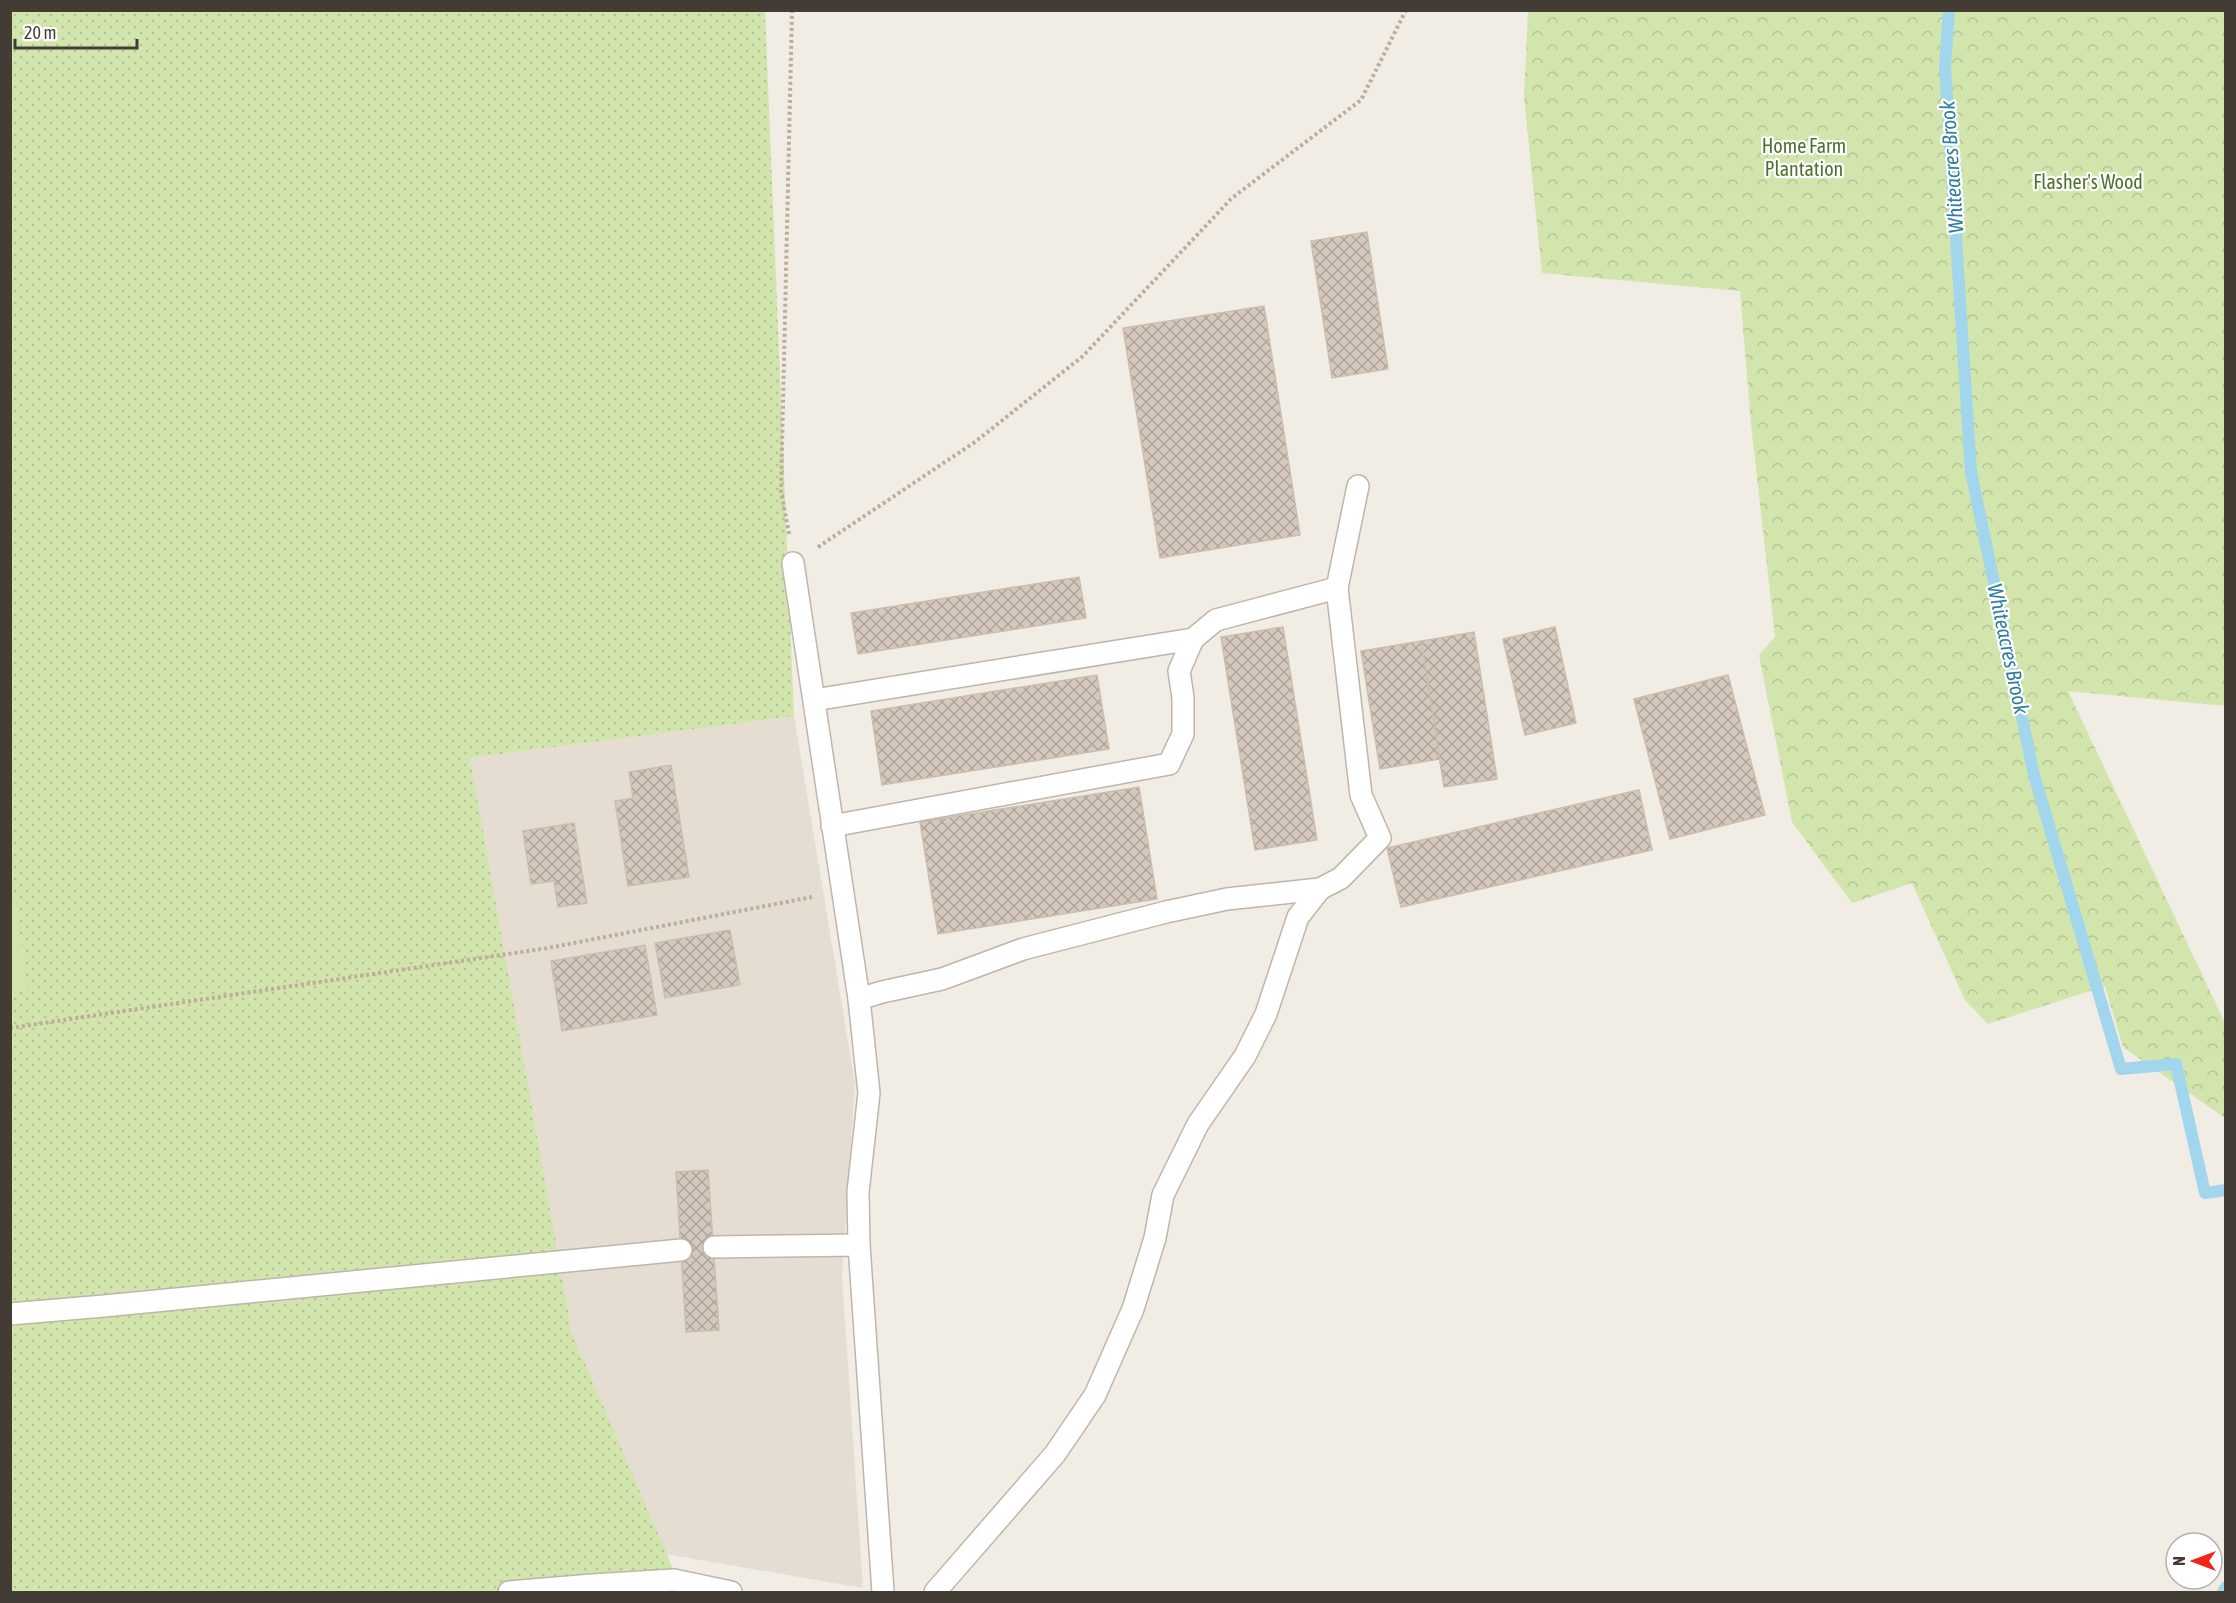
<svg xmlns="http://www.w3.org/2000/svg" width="2236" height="1603" font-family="'Asap Condensed',sans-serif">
  <defs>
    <pattern id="grass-dots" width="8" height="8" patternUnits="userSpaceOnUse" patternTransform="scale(1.5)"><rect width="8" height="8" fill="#d2e5ad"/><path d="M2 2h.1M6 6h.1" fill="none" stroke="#b6c595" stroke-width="1.8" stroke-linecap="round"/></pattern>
    <pattern id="forest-crowns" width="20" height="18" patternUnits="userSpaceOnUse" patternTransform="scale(1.5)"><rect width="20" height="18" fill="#d2e5ad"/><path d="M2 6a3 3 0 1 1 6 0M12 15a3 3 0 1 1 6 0" fill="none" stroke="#b6c595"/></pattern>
    <pattern id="building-cross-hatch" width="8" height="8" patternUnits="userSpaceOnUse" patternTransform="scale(1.5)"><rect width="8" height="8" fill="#d5c9bd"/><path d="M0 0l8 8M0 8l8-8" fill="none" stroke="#aea49a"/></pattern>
  </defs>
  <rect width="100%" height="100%" fill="#f1ece4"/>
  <!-- residential -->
  <path fill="#e5ddd2" d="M 794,716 L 855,1083 L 842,1276 L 863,1588 L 666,1554 L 572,1333 L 469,758 Z"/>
  <!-- grass -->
  <path fill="url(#grass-dots)" d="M 11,11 L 765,11 L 794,716 L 470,758 L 572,1333 L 683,1592 L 11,1592 Z"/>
  <!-- forest -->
  <path fill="url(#forest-crowns)" d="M 1528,11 L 2225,11 L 2225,706 L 2068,691 L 2225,1023 L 2225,1118 L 2123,1047 L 2105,986 L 1988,1024 L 1965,1000 L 1912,883 L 1852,903 L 1792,822 L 1759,655 L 1775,637 L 1751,424 L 1740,291 L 1542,273 L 1524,97 Z"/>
  <!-- garden -->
  <path fill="#d2e5ad" d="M 13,883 L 28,990 L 11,993 L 10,884 Z"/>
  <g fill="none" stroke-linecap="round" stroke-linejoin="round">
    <!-- stream -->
    <g stroke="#a1d6ed" stroke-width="12">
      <path d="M 1949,10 L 1945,67 L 1971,472 L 2034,775 L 2121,1069 L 2176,1064 L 2205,1193 L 2226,1190"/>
      <path d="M 2223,1592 L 2226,1587"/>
    </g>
  </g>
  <!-- building -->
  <g fill="url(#building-cross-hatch)" stroke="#cdbdad" stroke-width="1.5">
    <path d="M 1367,232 L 1388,369 L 1332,378 L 1311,241 Z"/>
    <path d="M 1264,306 L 1300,535 L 1160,558 L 1123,328 Z"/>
    <path d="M 1079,577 L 1086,618 L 858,654 L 851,613 Z"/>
    <path d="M 1283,627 L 1317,840 L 1255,850 L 1221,637 Z"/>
    <path d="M 1555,627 L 1576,723 L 1525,735 L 1503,639 Z"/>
    <path d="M 1474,632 L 1497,779 L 1444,787 L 1421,641 Z"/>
    <path d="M 1421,641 L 1440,759 L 1380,769 L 1361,651 Z"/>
    <path d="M 1097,675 L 1109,749 L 882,785 L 871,711 Z"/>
    <path d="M 1728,675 L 1765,815 L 1670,839 L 1634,699 Z"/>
    <path d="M 671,765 L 689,877 L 628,886 L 615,801 L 633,798 L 629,772 Z"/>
    <path d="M 1139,787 L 1157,899 L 938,934 L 920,822 Z"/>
    <path d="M 1639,790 L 1652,850 L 1401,907 L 1387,848 Z"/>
    <path d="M 574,823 L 587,903 L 558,907 L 554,881 L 531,884 L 523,831 Z"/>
    <path d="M 730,930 L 740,985 L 665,998 L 655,943 Z"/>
    <path d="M 645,945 L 657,1015 L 562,1031 L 551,961 Z"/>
    <path d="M 708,1170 L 719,1330 L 686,1332 L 676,1172 Z"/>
  </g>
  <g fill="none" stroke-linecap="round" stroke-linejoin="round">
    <!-- service casing -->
    <g stroke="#bfb5aa" stroke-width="24">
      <g id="service">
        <path d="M 793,563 L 859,999 L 869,1093 L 858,1192 L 859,1245 L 883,1592"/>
        <path d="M 814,700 L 1193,639"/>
        <path d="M 832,826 L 1169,764 L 1183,734 L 1183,698 L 1179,671 L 1193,639 L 1216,620 L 1337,588 L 1358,486"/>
        <path d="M 859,999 L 882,992 L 942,979 L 1023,949 L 1166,912 L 1227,899 L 1320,889 L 1341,878 L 1380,838 L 1361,795 L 1337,588"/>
        <path d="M 714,1247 L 859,1245"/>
        <path d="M 10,1314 L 104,1306 L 681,1250"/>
        <path d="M 509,1592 L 592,1585 L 674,1580 L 731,1592"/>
        <path d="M 935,1592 L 1055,1454 L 1095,1395 L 1133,1309 L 1155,1238 L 1163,1195 L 1198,1124 L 1245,1056 L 1266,1014 L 1298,917 L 1320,889"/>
      </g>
    </g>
    <!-- path -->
    <g stroke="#bdad99" stroke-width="4" stroke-dasharray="3 3" stroke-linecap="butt">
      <path d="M 789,534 L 781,491 L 792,10"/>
      <path d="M 818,547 L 975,442 L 1083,356 L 1232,198 L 1361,100 L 1406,10"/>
      <path d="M 10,1028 L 548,948 L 812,897"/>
    </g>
    <!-- service -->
    <use href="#service" stroke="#fff" stroke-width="21"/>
  </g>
  <g text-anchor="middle" stroke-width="4.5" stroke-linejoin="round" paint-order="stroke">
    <!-- park labels -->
    <g font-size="20" fill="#4d722a" stroke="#fff">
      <text x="1804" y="153">Home Farm<tspan x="1804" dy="23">Plantation</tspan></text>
      <text x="2088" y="189">Flasher's Wood</text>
    </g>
    <!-- water labels -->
    <g font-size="21" font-style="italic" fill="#307ea2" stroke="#fff">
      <text transform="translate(1952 167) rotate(-94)" y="7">Whiteacres Brook</text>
      <text transform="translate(2008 649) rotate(78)" y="7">Whiteacres Brook</text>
    </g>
  </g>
  <!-- border -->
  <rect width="2236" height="1603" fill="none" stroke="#433c34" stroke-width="24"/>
  <!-- north arrow -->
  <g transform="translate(2194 1561) rotate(270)"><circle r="28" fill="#ffffff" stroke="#b4b1ae" stroke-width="1.5"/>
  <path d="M0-4.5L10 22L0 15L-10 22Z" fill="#f2231a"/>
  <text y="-9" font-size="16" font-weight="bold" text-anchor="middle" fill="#433c34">N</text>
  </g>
  <!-- scale -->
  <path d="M15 39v9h122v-9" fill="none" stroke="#433c34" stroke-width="3"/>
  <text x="24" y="39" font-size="18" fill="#433c34" stroke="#ffffff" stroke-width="4.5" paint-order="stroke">20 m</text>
</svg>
